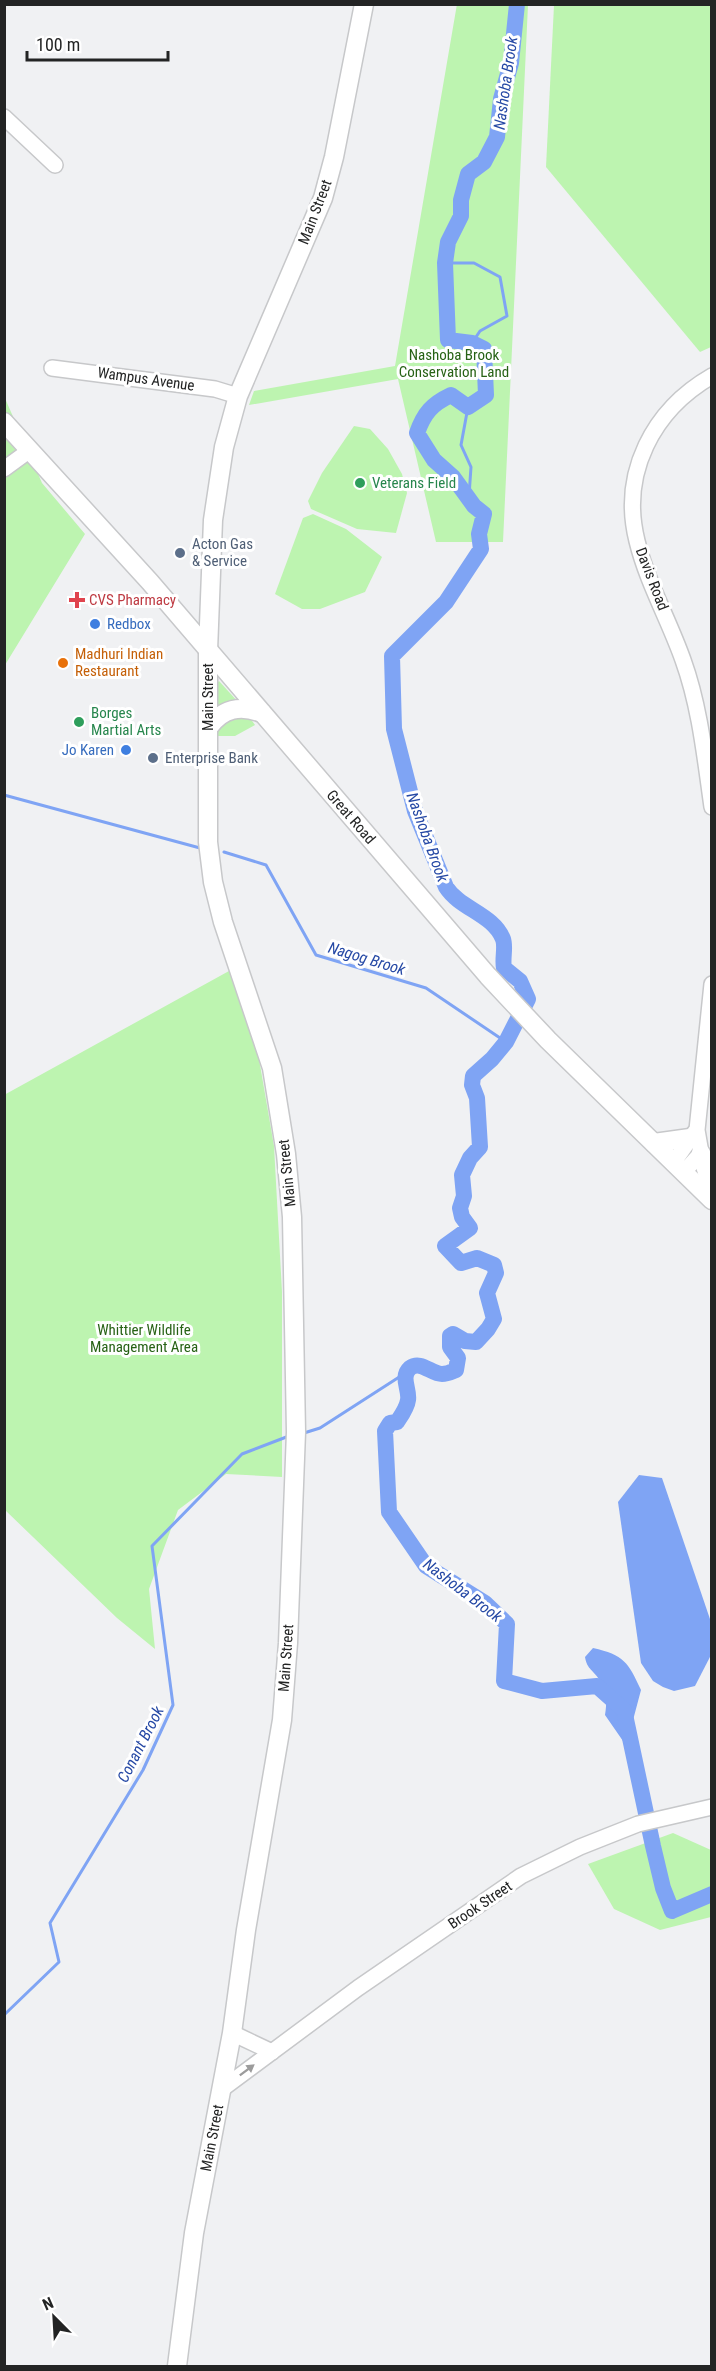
<svg xmlns="http://www.w3.org/2000/svg" width="716" height="2371" font-family="'Roboto Condensed',sans-serif">
  <rect width="100%" height="100%" fill="#f0f1f3"/>
  <!-- green -->
  <g fill="#bdf4b0">
    <path d="M 457,4 L 528,5 L 503,542 L 436,542 L 398,379 L 249,405 L 254,391 L 395,366 Z"/>
    <path d="M 554,5 L 711,5 L 711,347 L 700,352 L 546,167 Z"/>
    <path d="M 4,396 L 42,483 L 85,534 L 5,665 Z"/>
    <path d="M 354,426 L 370,429 L 388,449 L 402,474 L 407,493 L 396,533 L 357,529 L 311,509 L 308,501 L 322,473 Z"/>
    <path d="M 313,514 L 346,529 L 382,557 L 365,592 L 320,609 L 302,609 L 275,594 L 303,518 Z"/>
    <path d="M 219,681 L 239,703 L 217,712 L 216,684 Z"/>
    <path d="M 228,716 L 250,718 L 255,725 L 235,736 L 218,736 L 218,728 Z"/>
    <path d="M 229,971 L 259,1059 L 274,1146 L 282,1292 L 282,1477 L 226,1474 L 178,1510 L 149,1589 L 155,1649 L 117,1618 L 5,1510 L 4,1095 Z"/>
    <path d="M 673,1833 L 711,1850 L 711,1917 L 660,1930 L 614,1909 L 588,1864 Z"/>
  </g>
  <!-- water -->
  <g fill="#7fa4f4">
    <path d="M 639,1475 L 662,1478 L 711,1622 L 711,1655 L 695,1686 L 674,1691 L 663,1687 L 653,1681 L 641,1663 L 618,1502 Z"/>
    <path d="M 593,1648 C 624,1655 628,1662 641,1690 L 628,1739 L 623,1741 L 605,1715 C 607,1704 607,1691 600,1681 C 594,1670 587,1670 585,1657 Z"/>
  </g>
  <g fill="none" stroke-linecap="round" stroke-linejoin="round">
    <!-- stream -->
    <g stroke="#7fa4f4" stroke-width="3">
      <path d="M 445,263 L 474,263 L 500,277 L 507,316 L 480,331 L 472,343"/>
      <path d="M 468,407 L 461,445 L 471,467 L 469,496"/>
      <path d="M 4,795 L 200,848"/>
      <path d="M 224,852 L 266,865 L 316,955 L 426,988 L 506,1042"/>
      <path d="M 304,1433 L 320,1428 L 407,1372"/>
      <path d="M 4,2015 L 59,1962 L 50,1923 L 143,1770 L 173,1705 L 152,1546 L 242,1454 L 289,1436"/>
    </g>
    <!-- river -->
    <path stroke="#7fa4f4" stroke-width="16" d="M 517,4 L 511,63 L 501,99 L 497,137 L 484,162 L 468,174 L 461,200 L 461,216 L 448,242 L 445,263 L 448,340 L 472,343 L 484,349 L 486,395 L 468,407 L 451,395 C 432,404 424,413 417,433 L 434,460 L 453,477 L 474,506 L 484,514 L 479,534 L 481,549 L 446,602 L 392,656 L 394,729 L 415,811 L 446,887 C 460,909 493,914 503,939 C 506,947 502,959 504,968 L 520,981 L 528,999 L 506,1042 L 492,1059 L 473,1076 L 472,1085 L 477,1098 L 480,1147 L 470,1158 L 462,1175 L 464,1196 L 460,1208 L 462,1217 L 470,1228 L 445,1246 L 461,1263 L 477,1258 L 494,1265 L 496,1273 L 487,1293 L 494,1319 L 488,1329 L 476,1342 L 465,1341 L 453,1334 L 450,1336 L 450,1347 L 458,1358 L 456,1370 C 451,1372 447,1374 442,1374 C 431,1374 421,1360 410,1368 C 400,1377 410,1390 408,1400 C 407,1408 401,1416 397,1422 L 390,1423 L 385,1431 L 389,1512 L 426,1566 L 485,1603 L 507,1624 L 504,1681 L 542,1691 L 597,1686 L 624,1710 L 653,1846 L 663,1888 L 672,1911 L 712,1894"/>
    <!-- minor casing -->
    <g stroke="#c7c8ca" stroke-width="18">
      <g id="minor">
        <path d="M 4,117 L 55,165"/>
        <path d="M 52,368 L 215,389 L 238,396"/>
        <path d="M 712,376 C 653,410 620,473 637,541 C 647,582 669,620 683,660 C 700,707 705,758 712,807"/>
        <path d="M 4,469 L 30,450"/>
        <path d="M 674,1162 L 695,1132"/>
        <path d="M 684,1172 L 701,1153 L 697,1130 L 712,984"/>
        <path d="M 232,2033 L 272,2052"/>
        <path d="M 222,2089 L 358,1988 L 521,1876 L 580,1847 L 638,1824 L 712,1807"/>
      </g>
    </g>
    <!-- major casing -->
    <g stroke="#c7c8ca" stroke-width="21">
      <g id="major">
        <path d="M 4,422 L 150,582 L 488,976 L 548,1040 L 712,1200"/>
        <path d="M 209,727 C 223,708 240,705 262,713"/>
        <path d="M 654,1143 L 690,1138"/>
        <path d="M 701,1153 L 712,1188"/>
        <path d="M 177,2366 L 194,2233 L 232,2033 L 246,1930 L 282,1720 L 288,1643 L 296,1432 L 292,1217 L 286,1154 L 272,1068 L 223,922 L 213,882 L 208,842 L 208,651 L 213,520 L 224,447 L 238,396 L 323,198 L 334,157 L 364,4"/>
      </g>
    </g>
    <!-- minor -->
    <use href="#minor" stroke="#fff" stroke-width="15"/>
    <!-- major -->
    <use href="#major" stroke="#fff" stroke-width="18"/>
  </g>
  <!-- one-way arrows -->
  <defs><path id="oneway-solid" d="M-6-.8H1V-3.2L6.5 0L1 3.2V.8H-6Z" transform="scale(1.5)"/></defs>
  <use fill="#9c9c9c" href="#oneway-solid" transform="translate(247 2070) rotate(-37)"/>
  <!-- markers -->
  <g fill="#2e9e5b" stroke="#fff" stroke-width="2">
    <circle cx="360" cy="483" r="6"/>
    <circle cx="79" cy="722" r="6"/>
  </g>
  <g fill="#5c6f8a" stroke="#fff" stroke-width="2">
    <circle cx="180" cy="553" r="6"/>
    <circle cx="153" cy="758" r="6"/>
  </g>
  <path fill="#e0444e" stroke="#fff" stroke-width="2" d="M74 591h6v6h6v6h-6v6h-6v-6h-6v-6h6z"/>
  <g fill="#3f7fe0" stroke="#fff" stroke-width="2">
    <circle cx="95" cy="624" r="6"/>
    <circle cx="126" cy="750" r="6"/>
  </g>
  <circle fill="#e8710a" stroke="#fff" stroke-width="2" cx="63" cy="663" r="6"/>
  <g text-anchor="middle" stroke-width="6" stroke-linejoin="round" paint-order="stroke">
    <!-- street labels -->
    <g font-size="15" fill="#232424" stroke="#fff">
      <text transform="translate(315 212) rotate(-69)" y="5">Main Street</text>
      <text transform="translate(146 379) rotate(8)" y="5">Wampus Avenue</text>
      <text transform="translate(652 579) rotate(69)" y="5">Davis Road</text>
      <text transform="translate(208 697) rotate(-90)" y="5">Main Street</text>
      <text transform="translate(351 817) rotate(49)" y="5">Great Road</text>
      <text transform="translate(287 1173) rotate(-96)" y="5">Main Street</text>
      <text transform="translate(286 1658) rotate(-86)" y="5">Main Street</text>
      <text transform="translate(480 1905) rotate(-34)" y="5">Brook Street</text>
      <text transform="translate(212 2138) rotate(-79)" y="5">Main Street</text>
    </g>
    <!-- park labels -->
    <g font-size="15" fill="#276215" stroke="#fff">
      <text x="454" y="360">Nashoba Brook<tspan x="454" dy="17">Conservation Land</tspan></text>
      <text x="144" y="1335">Whittier Wildlife<tspan x="144" dy="17">Management Area</tspan></text>
    </g>
    <!-- leisure labels -->
    <g font-size="15" fill="#27864d" stroke="#fff" text-anchor="start">
      <text x="372" y="488">Veterans Field</text>
      <text x="91" y="718">Borges<tspan x="91" dy="17">Martial Arts</tspan></text>
    </g>
    <!-- service labels -->
    <g font-size="15" fill="#4e5e75" stroke="#fff" text-anchor="start">
      <text x="192" y="549">Acton Gas<tspan x="192" dy="17">&amp; Service</tspan></text>
      <text x="165" y="763">Enterprise Bank</text>
    </g>
    <!-- health labels -->
    <g font-size="15" fill="#be3a42" stroke="#fff" text-anchor="start">
      <text x="89" y="605">CVS Pharmacy</text>
    </g>
    <!-- shop labels -->
    <g font-size="15" fill="#366cbe" stroke="#fff" text-anchor="start">
      <text x="107" y="629">Redbox</text>
      <text x="114" y="755" text-anchor="end">Jo Karen</text>
    </g>
    <!-- food labels -->
    <g font-size="15" fill="#c56008" stroke="#fff" text-anchor="start">
      <text x="75" y="659">Madhuri Indian<tspan x="75" dy="17">Restaurant</tspan></text>
    </g>
    <!-- water labels -->
    <g font-size="16" font-style="italic" fill="#2649a5" stroke="#fff">
      <text transform="translate(505 83) rotate(-82)" y="6">Nashoba Brook</text>
      <text transform="translate(428 837) rotate(70)" y="6">Nashoba Brook</text>
      <text transform="translate(367 958) rotate(17)" y="6">Nagog Brook</text>
      <text transform="translate(463 1590) rotate(37)" y="6">Nashoba Brook</text>
      <text transform="translate(140 1744) rotate(-63)" y="6">Conant Brook</text>
    </g>
  </g>
  <!-- border -->
  <rect width="716" height="2371" fill="none" stroke="#232424" stroke-width="12"/>
  <!-- north arrow -->
  <g transform="translate(54 2317) rotate(336)" stroke="#ffffff" stroke-width="4.5" paint-order="stroke">
  <path d="M0-4.5L10 22L0 15L-10 22Z" fill="#232424"/>
  <text y="-9" font-size="16" font-weight="bold" text-anchor="middle" fill="#232424">N</text>
  </g>
  <!-- scale -->
  <path d="M27 51v9h141v-9" fill="none" stroke="#232424" stroke-width="3"/>
  <text x="36" y="51" font-size="18" fill="#232424" stroke="#ffffff" stroke-width="4.5" paint-order="stroke">100 m</text>
</svg>
